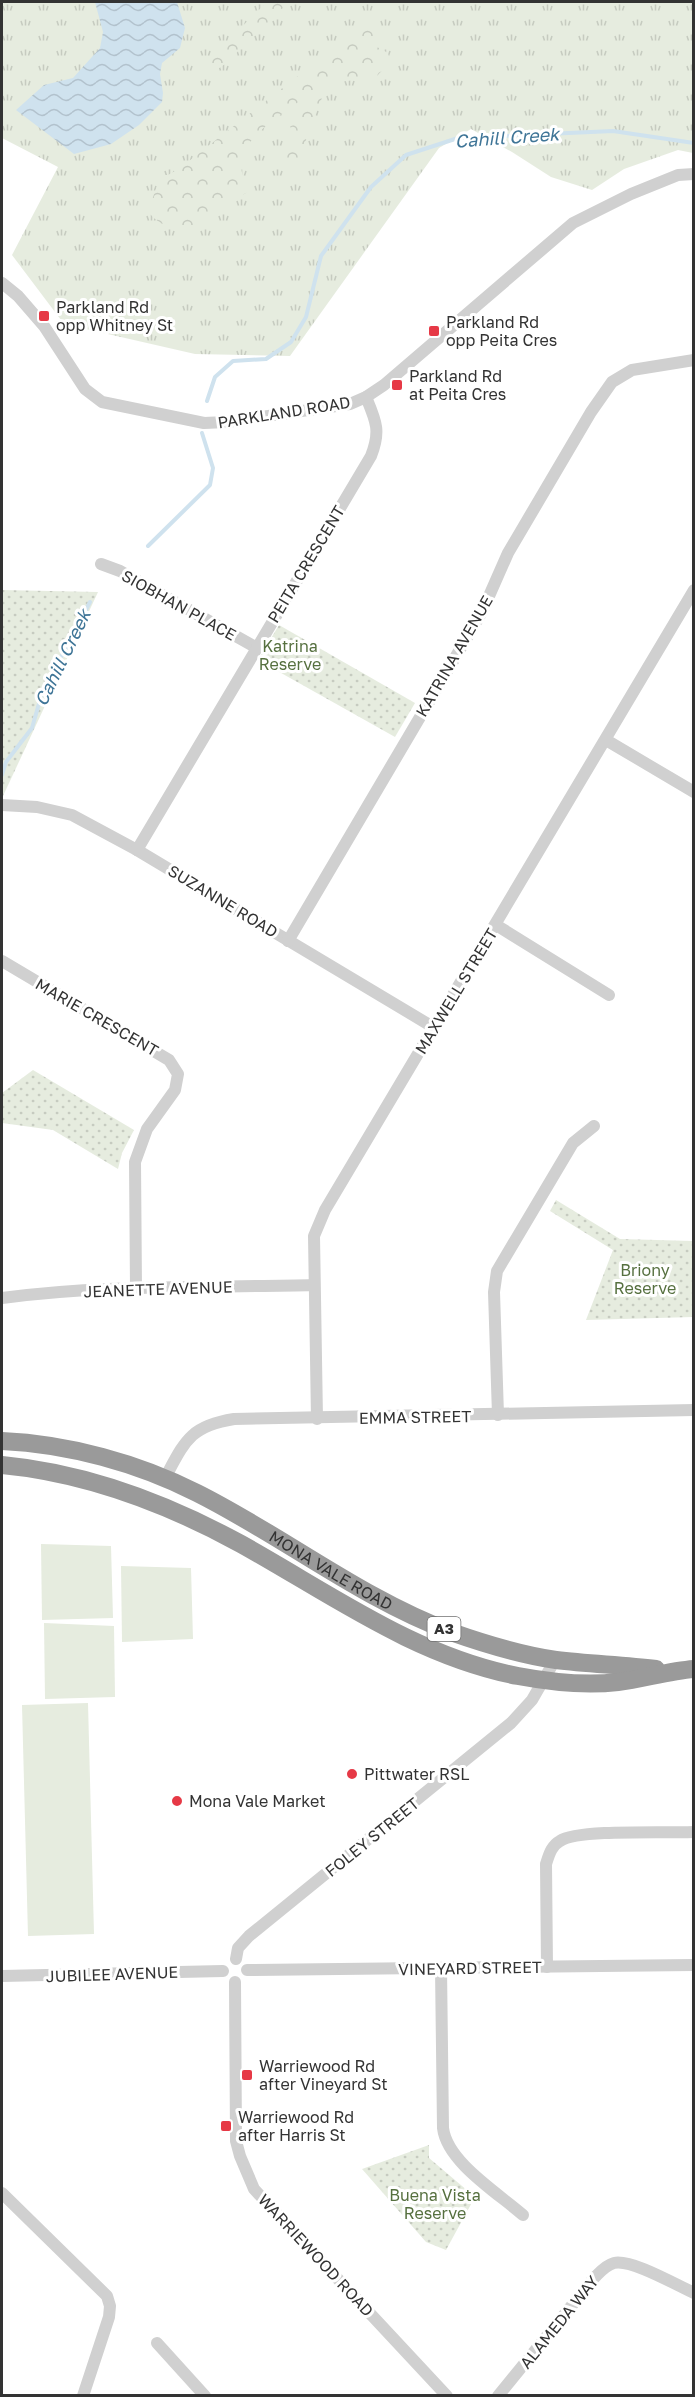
<svg xmlns="http://www.w3.org/2000/svg" width="695" height="2397" font-family="'Golos Text',sans-serif">
  <defs>
    <pattern id="grass-tufts" width="24" height="20" patternUnits="userSpaceOnUse" patternTransform="scale(1.5)"><rect width="24" height="20" fill="#e6ecdf"/><path d="M3 7l-1-3M5 7V3M7 7l1-3M15 17l-1-3M17 17v-4M19 17l1-3" fill="none" stroke="#c6cbc0"/></pattern>
    <pattern id="forest-crowns" width="20" height="18" patternUnits="userSpaceOnUse" patternTransform="scale(1.5)"><rect width="20" height="18" fill="#e6ecdf"/><path d="M2 6a3 3 0 1 1 6 0M12 15a3 3 0 1 1 6 0" fill="none" stroke="#c6cbc0"/></pattern>
    <pattern id="park-dots" width="8" height="8" patternUnits="userSpaceOnUse" patternTransform="scale(1.5)"><rect width="8" height="8" fill="#e6ecdf"/><path d="M2 2h.1M6 6h.1" fill="none" stroke="#c6cbc0" stroke-width="1.8" stroke-linecap="round"/></pattern>
    <pattern id="water-waves" width="16" height="10" patternUnits="userSpaceOnUse" patternTransform="scale(1.5)"><rect width="16" height="10" fill="#cfe2ee"/><path d="M0 5q4-4 8 0t8 0" fill="none" stroke="#b2c2cd"/></pattern>
  </defs>
  <rect width="100%" height="100%" fill="#fff"/>
  <!-- grass -->
  <path fill="url(#grass-tufts)" d="M 2,2 L 693,2 L 693,153 L 678,150 L 624,169 L 592,190 L 551,177 L 512,152 L 471,129 L 439,148 L 290,356 L 195,354 L 64,324 L 12,255 L 58,167 L 2,138 Z"/>
  <!-- forest -->
  <g fill="url(#forest-crowns)">
    <path d="M 267,2 L 289,2 L 225,64 L 218,69 L 211,65 L 210,58 Z"/>
    <path d="M 375,28 L 374,38 L 377,47 L 388,53 L 390,62 L 375,78 L 328,83 L 307,135 L 302,160 L 289,168 L 283,153 L 287,134 L 306,104 L 301,100 C 273,121 219,150 251,190 C 244,194 237,198 230,203 C 226,206 225,210 221,213 C 202,233 168,235 150,214 L 152,200 L 161,175 L 168,175 L 180,168 L 358,29 Z"/>
  </g>
  <!-- park -->
  <g fill="url(#park-dots)">
    <path d="M 2,590 L 98,592 L 3,796 L 2,796 Z"/>
    <path d="M 279,625 L 415,703 L 395,737 L 258,660 Z"/>
    <path d="M 33,1070 L 134,1130 L 122,1153 L 118,1169 L 53,1130 L 2,1123 L 2,1093 Z"/>
    <path d="M 556,1200 L 620,1239 L 693,1241 L 693,1317 L 586,1320 L 613,1250 L 550,1211 Z"/>
    <path d="M 429,2145 L 429,2158 L 475,2197 L 446,2250 L 426,2242 L 362,2169 Z"/>
  </g>
  <!-- pitch -->
  <g fill="#e6ecdf">
    <path d="M 41,1544 L 111,1546 L 113,1618 L 42,1620 Z"/>
    <path d="M 121,1566 L 191,1568 L 193,1639 L 122,1642 Z"/>
    <path d="M 44,1623 L 114,1626 L 115,1697 L 45,1699 Z"/>
    <path d="M 88,1703 L 94,1934 L 28,1936 L 22,1705 Z"/>
  </g>
  <!-- water -->
  <path fill="url(#water-waves)" d="M 95,2 L 177,2 L 185,28 L 180,48 L 162,63 L 160,74 L 163,93 L 162,102 L 139,125 L 111,144 L 74,154 L 16,110 L 44,85 L 73,78 L 100,48 L 103,32 Z"/>
  <g fill="none" stroke-linecap="round" stroke-linejoin="round">
    <!-- stream -->
    <g stroke="#cfe2ee" stroke-width="4">
      <path d="M 207,401 L 215,377 L 233,361 L 266,359 L 291,342 L 306,317 L 321,256 L 371,187 L 406,155 L 458,138 L 613,131 L 694,143"/>
      <path d="M 148,546 L 210,485 L 213,468 L 202,433"/>
      <path d="M 2,775 L 6,762 L 32,728 L 42,693 L 90,602"/>
    </g>
    <!-- minor -->
    <g stroke="#d0d0d0" stroke-width="12">
      <path d="M 2,283 L 18,296 L 44,326 L 85,389 L 102,402 L 204,423 L 227,422 L 350,404 L 366,397 L 384,385 L 573,223 L 631,194 L 678,175 L 694,174"/>
      <path d="M 101,564 L 120,571 L 257,648"/>
      <path d="M 606,740 L 694,792"/>
      <path d="M 2,805 L 37,807 L 72,815 L 137,850 L 433,1027"/>
      <path d="M 137,850 L 371,456 C 381,431 376,421 366,397"/>
      <path d="M 496,925 L 609,995"/>
      <path d="M 288,941 L 482,612 L 508,553 L 591,412 L 612,382 L 632,370 L 694,360"/>
      <path d="M 2,961 L 169,1060 L 178,1074 L 175,1090 L 147,1129 L 135,1162 L 136,1289"/>
      <path d="M 2,1298 C 105,1284 210,1288 314,1285"/>
      <path d="M 498,1415 L 494,1292 L 497,1271 L 573,1143 L 594,1126"/>
      <path d="M 317,1419 L 314,1236 L 325,1210 L 694,590"/>
      <path d="M 165,1478 C 185,1441 190,1426 234,1419 L 694,1410"/>
      <path d="M 236,1959 L 238,1948 L 249,1936 L 511,1723 L 532,1700 L 555,1660"/>
      <path d="M 547,1967 L 546,1864 C 549,1855 551,1846 560,1841 C 577,1829 668,1833 694,1832"/>
      <path d="M 441,1968 L 443,2128 C 447,2162 498,2193 523,2215"/>
      <path d="M 247,1970 L 694,1965"/>
      <path d="M 2,1976 L 223,1971"/>
      <path d="M 235,1982 L 236,2141 L 240,2156 L 254,2189 L 447,2396"/>
      <path d="M 2,2193 L 107,2296 L 110,2306 L 109,2317 L 83,2396"/>
      <path d="M 157,2343 L 205,2396"/>
      <path d="M 498,2396 L 595,2277 C 600,2272 606,2265 614,2263 C 632,2259 676,2285 694,2293"/>
    </g>
    <!-- highway -->
    <g stroke="#9a9a9a" stroke-width="18">
      <path id="s1" d="M 2,1441 C 68,1444 138,1463 197,1493 C 283,1536 360,1598 451,1632 C 485,1644 521,1655 556,1660 C 589,1664 623,1665 656,1669"/>
      <path d="M 2,1465 C 87,1473 166,1503 241,1544 C 331,1594 415,1656 518,1676 C 550,1682 585,1686 618,1682 C 643,1679 668,1671 694,1669"/>
    </g>
  </g>
  <!-- markers -->
  <g fill="#e63946" stroke="#fff" stroke-width="2">
    <rect x="38" y="310" width="12" height="12" rx="3"/>
    <rect x="428" y="325" width="12" height="12" rx="3"/>
    <rect x="391" y="379" width="12" height="12" rx="3"/>
    <circle cx="352" cy="1774" r="6"/>
    <circle cx="177" cy="1801" r="6"/>
    <rect x="241" y="2069" width="12" height="12" rx="3"/>
    <rect x="220" y="2120" width="12" height="12" rx="3"/>
  </g>
  <g text-anchor="middle" stroke-width="6" stroke-linejoin="round" paint-order="stroke">
    <!-- shield labels -->
    <rect fill="#fff" stroke="#707070" stroke-width="1.5" x="427.5" y="1617" width="33" height="24" rx="4.5"/>
    <g font-size="15" font-weight="bold" fill="#333">
      <text x="444" y="1634">A3</text>
    </g>
    <!-- poi labels -->
    <g font-size="16" fill="#333" stroke="#fff" text-anchor="start">
      <text x="56" y="313">Parkland Rd<tspan x="56" dy="18">opp Whitney St</tspan></text>
      <text x="446" y="328">Parkland Rd<tspan x="446" dy="18">opp Peita Cres</tspan></text>
      <text x="409" y="382">Parkland Rd<tspan x="409" dy="18">at Peita Cres</tspan></text>
      <text x="364" y="1780">Pittwater RSL</text>
      <text x="189" y="1807">Mona Vale Market</text>
      <text x="259" y="2072">Warriewood Rd<tspan x="259" dy="18">after Vineyard St</tspan></text>
      <text x="238" y="2123">Warriewood Rd<tspan x="238" dy="18">after Harris St</tspan></text>
    </g>
    <!-- street labels -->
    <g font-size="16" fill="#333" stroke="#fff">
      <text transform="translate(284 412) rotate(-9)" y="6">PARKLAND ROAD</text>
      <text transform="translate(306 564) rotate(-59)" y="6">PEITA CRESCENT</text>
      <text transform="translate(179 605) rotate(29)" y="6">SIOBHAN PLACE</text>
      <text transform="translate(454 656) rotate(-60)" y="6">KATRINA AVENUE</text>
      <text transform="translate(223 901) rotate(31)" y="6">SUZANNE ROAD</text>
      <text transform="translate(456 991) rotate(-59)" y="6">MAXWELL STREET</text>
      <text transform="translate(97 1017) rotate(30)" y="6">MARIE CRESCENT</text>
      <text transform="translate(158 1289) rotate(-2)" y="6">JEANETTE AVENUE</text>
      <text transform="translate(415 1417) rotate(-1)" y="6">EMMA STREET</text>
      <text dy="6" stroke="none"><textPath href="#s1" startOffset="358">MONA VALE ROAD</textPath></text>
      <text transform="translate(372 1837) rotate(-39)" y="6">FOLEY STREET</text>
      <text transform="translate(470 1968) rotate(-1)" y="6">VINEYARD STREET</text>
      <text transform="translate(112 1974) rotate(-2)" y="6">JUBILEE AVENUE</text>
      <text transform="translate(316 2255) rotate(47)" y="6">WARRIEWOOD ROAD</text>
      <text transform="translate(559 2322) rotate(-51)" y="6">ALAMEDA WAY</text>
    </g>
    <!-- park labels -->
    <g font-size="16" fill="#56703f" stroke="#fff">
      <text x="290" y="652">Katrina<tspan x="290" dy="18">Reserve</tspan></text>
      <text x="645" y="1276">Briony<tspan x="645" dy="18">Reserve</tspan></text>
      <text x="435" y="2201">Buena Vista<tspan x="435" dy="18">Reserve</tspan></text>
    </g>
    <!-- water labels -->
    <g font-size="18" font-style="italic" fill="#3f7597" stroke="#fff">
      <text transform="translate(507 138) rotate(-4)" y="6">Cahill Creek</text>
      <text transform="translate(63 658) rotate(-64)" y="6">Cahill Creek</text>
    </g>
  </g>
  <!-- border -->
  <rect width="695" height="2397" fill="none" stroke="#333333" stroke-width="6"/>
</svg>
